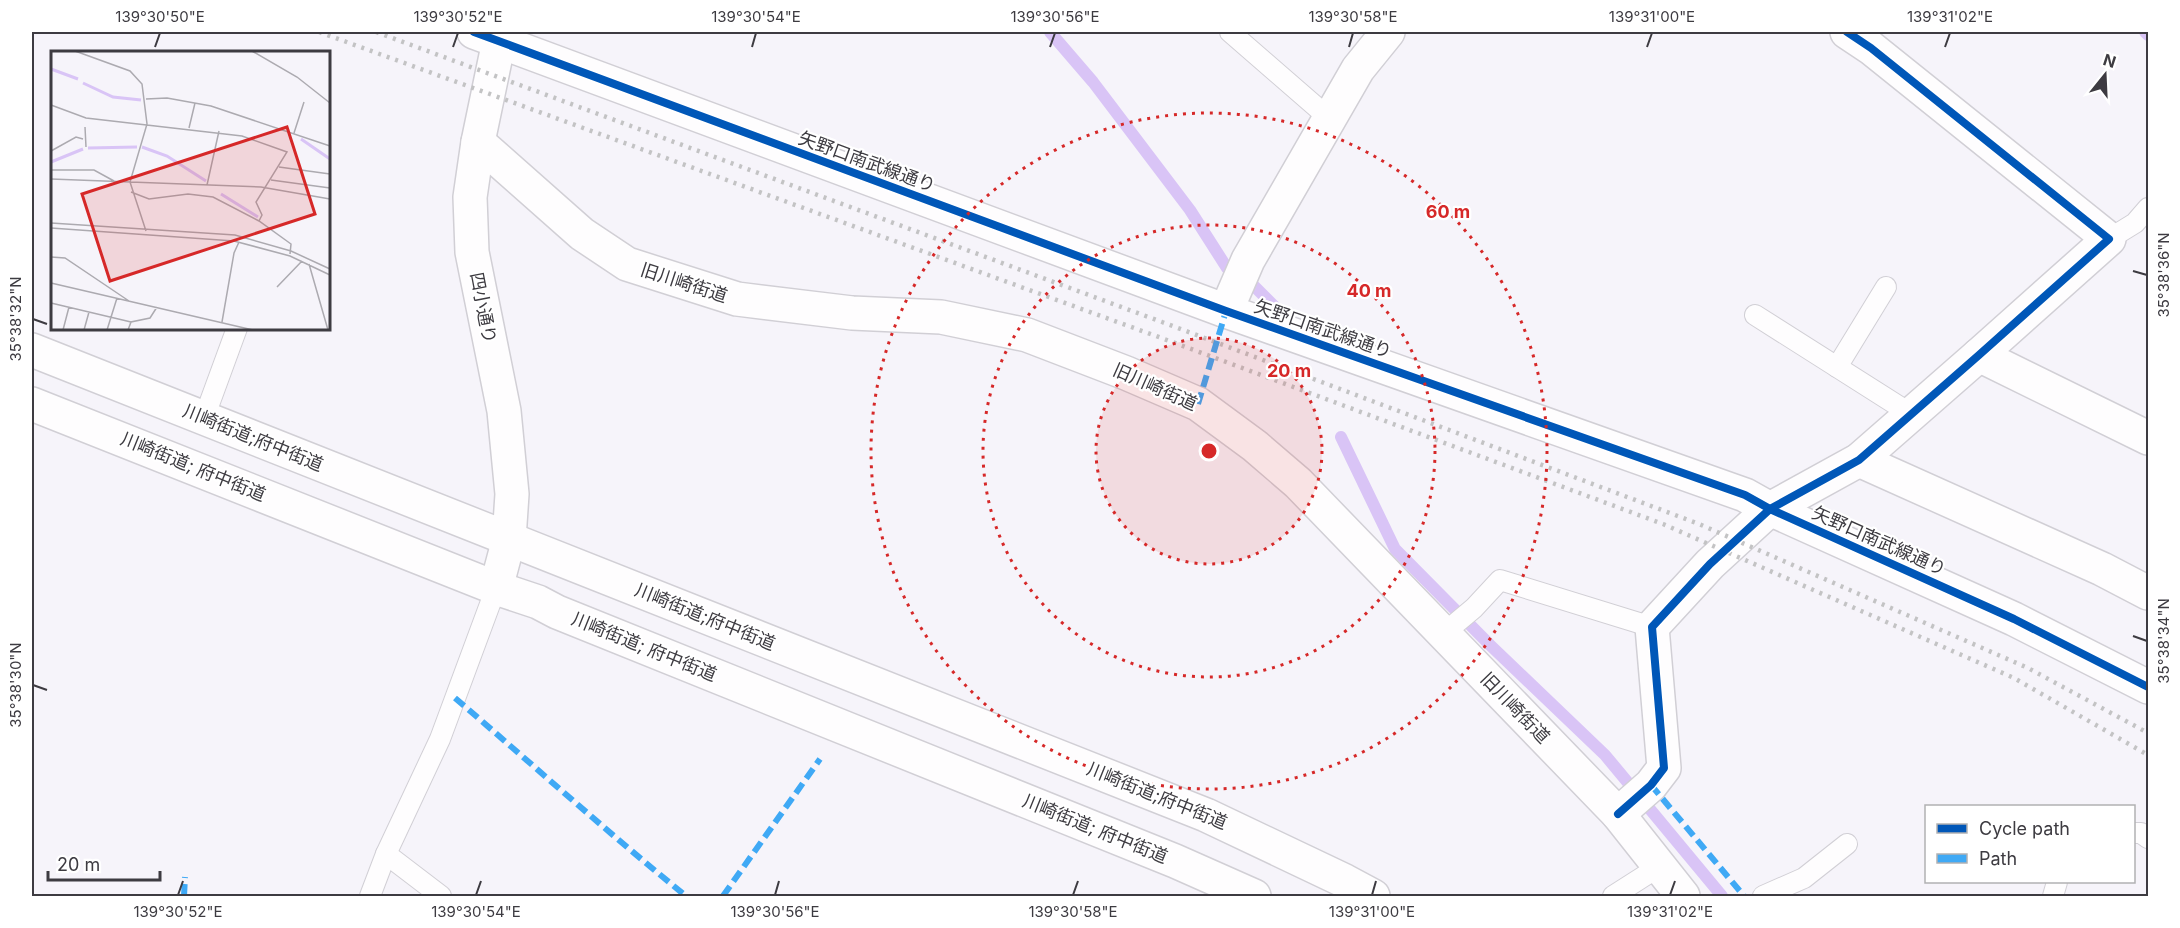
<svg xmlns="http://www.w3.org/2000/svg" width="2180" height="928" font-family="Inter,'Noto Sans JP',sans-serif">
  <rect width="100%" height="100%" fill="#f6f4fa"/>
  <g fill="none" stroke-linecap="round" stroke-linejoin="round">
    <!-- stream -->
    <g stroke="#d9c4f6" stroke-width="12">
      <path d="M 1050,32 L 1093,82 L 1190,210 L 1227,268 L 1252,284 L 1276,308"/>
      <path d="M 2145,32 L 2148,35"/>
      <path d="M 1341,437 L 1395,549 L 1490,645 L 1605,755 L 1722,896"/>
    </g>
    <!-- service casing -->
    <g stroke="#d1cfd5" stroke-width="22">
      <g id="service">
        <path d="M 1230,32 L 1329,118"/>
        <path d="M 2109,239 L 2135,223 L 2148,208"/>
        <path d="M 1755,315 L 1911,414"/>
        <path d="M 1837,367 L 1886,287"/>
        <path d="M 204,418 L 237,328"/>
        <path d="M 1443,634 L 1474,608 L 1500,580 L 1652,627"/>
        <path d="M 2134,833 L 2141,833 L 2148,838"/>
        <path d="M 386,854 L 441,896"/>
        <path d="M 370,896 L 386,854 L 440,739 L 496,588"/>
        <path d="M 1613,896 L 1660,866"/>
        <path d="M 1763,896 L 1804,878 L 1847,844"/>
        <path d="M 2053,896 L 2057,882"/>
      </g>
    </g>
    <!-- minor casing -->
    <g stroke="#d1cfd5" stroke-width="36">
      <g id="minor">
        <path d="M 474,32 L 1226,311 L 1745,495 L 1770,509 L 2014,619 L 2148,687"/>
        <path d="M 478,142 L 582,234 L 627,264 L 737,299 L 852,313 L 941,317 L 1027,335 L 1126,373 L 1198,404 L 1255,446 L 1298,483 L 1618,814 L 1683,896"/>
        <path d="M 1226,311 L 1248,260 L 1358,69 L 1388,32"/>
        <path d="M 1979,355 L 2148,438"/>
        <path d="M 1859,460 L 2102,569 L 2148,593"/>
        <path d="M 496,588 L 509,539 L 512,494 L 504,411 L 472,252 L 470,197 L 478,142 L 499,41 L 507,32"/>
        <path d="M 1618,814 L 1651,785 L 1664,768 L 1652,627 L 1710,564 L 1770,509 L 1859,460 L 1979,355 L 2109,239 L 1871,48 L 1847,32"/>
      </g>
    </g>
    <!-- primary casing -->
    <g stroke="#d1cfd5" stroke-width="36">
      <g id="primary">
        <path d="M 32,350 L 1206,815 L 1345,881 L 1373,896"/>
        <path d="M 32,404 L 496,588 L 538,602 L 557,612 L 1175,861 L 1254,896"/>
      </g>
    </g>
    <!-- service -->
    <use href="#service" stroke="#fefdfe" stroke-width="20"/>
    <!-- minor -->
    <use href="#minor" stroke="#fefdfe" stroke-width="33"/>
    <!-- primary -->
    <use href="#primary" stroke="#fefdfe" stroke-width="33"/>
    <!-- rail -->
    <g stroke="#c3c3c4" stroke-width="4.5" stroke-dasharray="3 6" stroke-linecap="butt">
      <path d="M 319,32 L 1156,336 L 1663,524 L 2014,678 L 2148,755"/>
      <path d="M 376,32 L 1162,322 L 1699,524 L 2028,668 L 2148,733"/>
    </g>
    <!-- quiet -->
    <g stroke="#3fa9f5" stroke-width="6" stroke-dasharray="12 6" stroke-linecap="butt">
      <path d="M 1198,404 L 1226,311"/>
      <path d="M 455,698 C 532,764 607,832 686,896"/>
      <path d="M 1651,785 L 1744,896"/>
      <path d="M 184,896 L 185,877"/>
      <path d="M 723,896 L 820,759"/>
    </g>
    <!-- cycleway casing -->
    <g stroke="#fff" stroke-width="11">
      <g id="cycleway">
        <path d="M 474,32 L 1226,311 L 1745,495 L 1770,509 L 2014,619 L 2148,687"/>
        <path d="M 1618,814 L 1651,785 L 1664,768 L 1652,627 L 1710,564 L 1770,509 L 1859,460 L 1979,355 L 2109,239 L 1871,48 L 1847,32"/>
      </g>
    </g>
    <!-- cycleway -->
    <use href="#cycleway" stroke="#0057b8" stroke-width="8"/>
  </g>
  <!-- ticks -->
  <path fill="none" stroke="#3d3b41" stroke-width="2" d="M 155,47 L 160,33M 453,47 L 458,33M 752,47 L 756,33M 1050,47 L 1055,33M 1349,47 L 1353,33M 1647,47 L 1652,33M 1945,47 L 1950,33M 2133,271 L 2147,275M 33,319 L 47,324M 2133,636 L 2147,641M 33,685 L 47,690M 178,895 L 183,881M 476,895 L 481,881M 775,895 L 779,881M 1073,895 L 1078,881M 1372,895 L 1376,881M 1670,895 L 1675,881"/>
  <!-- distance rings -->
  <circle cx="1209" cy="451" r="113" fill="#d62828" fill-opacity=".12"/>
  <g fill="none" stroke="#d62828" stroke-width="3" stroke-dasharray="3 6">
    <circle cx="1209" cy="451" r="113"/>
    <circle cx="1209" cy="451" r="226"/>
    <circle cx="1209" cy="451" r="338"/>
  </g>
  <g text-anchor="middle" stroke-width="4.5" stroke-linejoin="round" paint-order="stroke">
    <!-- street labels -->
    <g font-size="18" fill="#3d3b41" stroke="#fff">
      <text transform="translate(867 162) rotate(20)" y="6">矢野口南武線通り</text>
      <text transform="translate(684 283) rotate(18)" y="6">旧川崎街道</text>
      <text transform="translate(483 308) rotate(79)" y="6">四小通り</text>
      <text transform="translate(1323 329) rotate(19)" y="6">矢野口南武線通り</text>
      <text transform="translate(1155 387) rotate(24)" y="6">旧川崎街道</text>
      <text transform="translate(253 438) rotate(22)" y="6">川崎街道;府中街道</text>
      <text transform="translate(193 467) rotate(22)" y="6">川崎街道; 府中街道</text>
      <text transform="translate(1879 541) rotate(24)" y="6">矢野口南武線通り</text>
      <text transform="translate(705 617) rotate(22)" y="6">川崎街道;府中街道</text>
      <text transform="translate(644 647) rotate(22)" y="6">川崎街道; 府中街道</text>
      <text transform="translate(1515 708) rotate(46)" y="6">旧川崎街道</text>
      <text transform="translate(1157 796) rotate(22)" y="6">川崎街道;府中街道</text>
      <text transform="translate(1095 829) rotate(22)" y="6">川崎街道; 府中街道</text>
    </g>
  </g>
  <!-- overview -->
  <g transform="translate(51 51)">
    <rect width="279" height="279" fill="#f6f4fa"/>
    <path fill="none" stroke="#d9c4f6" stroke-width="3" d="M 0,18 L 27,28M 32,32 L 62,46 L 90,49M 250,88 L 279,108M 91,96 L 116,105 L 155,130M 37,97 L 86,96M 0,111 L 32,98M 170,143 L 207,166"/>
    <path fill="none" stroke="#acaab0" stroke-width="1.5" d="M 24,0 L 79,20 L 91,33 L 96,73 L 79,131 L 95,180M 201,0 L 246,26 L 279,52M 95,48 L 116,47 L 160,55 L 279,95M 0,54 L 35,67 L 191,85 L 236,101 L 205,151 L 211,164 L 208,170M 34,76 L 35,96M 138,77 L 144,52M 243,82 L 253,51M 0,100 L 25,86 L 32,88M 228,116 L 279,123M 0,119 L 43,119 L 63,130M 0,128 L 210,136 L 279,148M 220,129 L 279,137M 156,134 L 168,80M 80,141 L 98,148 L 137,143 L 162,146 L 208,170 L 240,193 L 239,203M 0,172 L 184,184 L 240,200 L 279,218M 0,177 L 183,190 L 239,205 L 279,224M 0,206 L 14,207 L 78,250M 258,213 L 277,279M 0,232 L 202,279M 226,236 L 251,210M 0,252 L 80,271M 171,271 L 183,202 L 188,191M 12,279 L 18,256M 33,279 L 38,261M 56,279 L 66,247M 77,279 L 80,271 L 99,267 L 106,256"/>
    <path fill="#d62828" fill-opacity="0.15" stroke="#d62828" stroke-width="3" d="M 236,76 L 264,163 L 59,230 L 31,143 Z"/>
    <rect width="279" height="279" fill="none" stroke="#3d3b41" stroke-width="3"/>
  </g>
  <circle cx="1209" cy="451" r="9" fill="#d62828" stroke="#fff" stroke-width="3"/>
  <g font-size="18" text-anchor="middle" font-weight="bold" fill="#d62828" stroke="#fff" stroke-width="4.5" stroke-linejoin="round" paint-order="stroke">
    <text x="1448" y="218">60 m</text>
    <text x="1369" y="297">40 m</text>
    <text x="1289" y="377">20 m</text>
  </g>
  <!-- border -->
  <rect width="2180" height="928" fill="none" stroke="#ffffff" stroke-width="66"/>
  <!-- legend -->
  <rect x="1925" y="805" width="210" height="78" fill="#ffffff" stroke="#b1b1b3" stroke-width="1.5"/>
  <rect x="1937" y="824" width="30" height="9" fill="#0057b8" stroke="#b1b1b3" stroke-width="1.5"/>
  <text x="1979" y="835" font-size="18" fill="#3d3b41">Cycle path</text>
  <rect x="1937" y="854" width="30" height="9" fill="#3fa9f5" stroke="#b1b1b3" stroke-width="1.5"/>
  <text x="1979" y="865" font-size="18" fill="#3d3b41">Path</text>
  <!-- north arrow -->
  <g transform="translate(2105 75) rotate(18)" stroke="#ffffff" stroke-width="4.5" paint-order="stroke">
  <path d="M0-4.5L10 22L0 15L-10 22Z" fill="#3d3b41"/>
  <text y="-9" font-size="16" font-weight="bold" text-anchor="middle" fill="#3d3b41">N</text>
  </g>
  <!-- scale -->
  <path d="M48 871v9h112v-9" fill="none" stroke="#3d3b41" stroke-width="3"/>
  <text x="57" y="871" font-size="18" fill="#3d3b41" stroke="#ffffff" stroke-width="4.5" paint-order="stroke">20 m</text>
  <rect x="33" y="33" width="2114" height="862" fill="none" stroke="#3d3b41" stroke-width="2"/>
  <g font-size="15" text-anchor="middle" fill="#3d3b41">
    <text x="160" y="22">139°30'50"E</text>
    <text x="458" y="22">139°30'52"E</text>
    <text x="756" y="22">139°30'54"E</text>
    <text x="1055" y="22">139°30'56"E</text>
    <text x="1353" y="22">139°30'58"E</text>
    <text x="1652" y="22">139°31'00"E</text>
    <text x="1950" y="22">139°31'02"E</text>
    <text transform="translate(2164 275) rotate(-90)" y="5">35°38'36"N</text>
    <text transform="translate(16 319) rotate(-90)" y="5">35°38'32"N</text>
    <text transform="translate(2164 641) rotate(-90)" y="5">35°38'34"N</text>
    <text transform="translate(16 685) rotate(-90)" y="5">35°38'30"N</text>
    <text x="178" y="917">139°30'52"E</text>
    <text x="476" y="917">139°30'54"E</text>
    <text x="775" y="917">139°30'56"E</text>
    <text x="1073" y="917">139°30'58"E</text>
    <text x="1372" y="917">139°31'00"E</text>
    <text x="1670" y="917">139°31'02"E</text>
  </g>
</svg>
